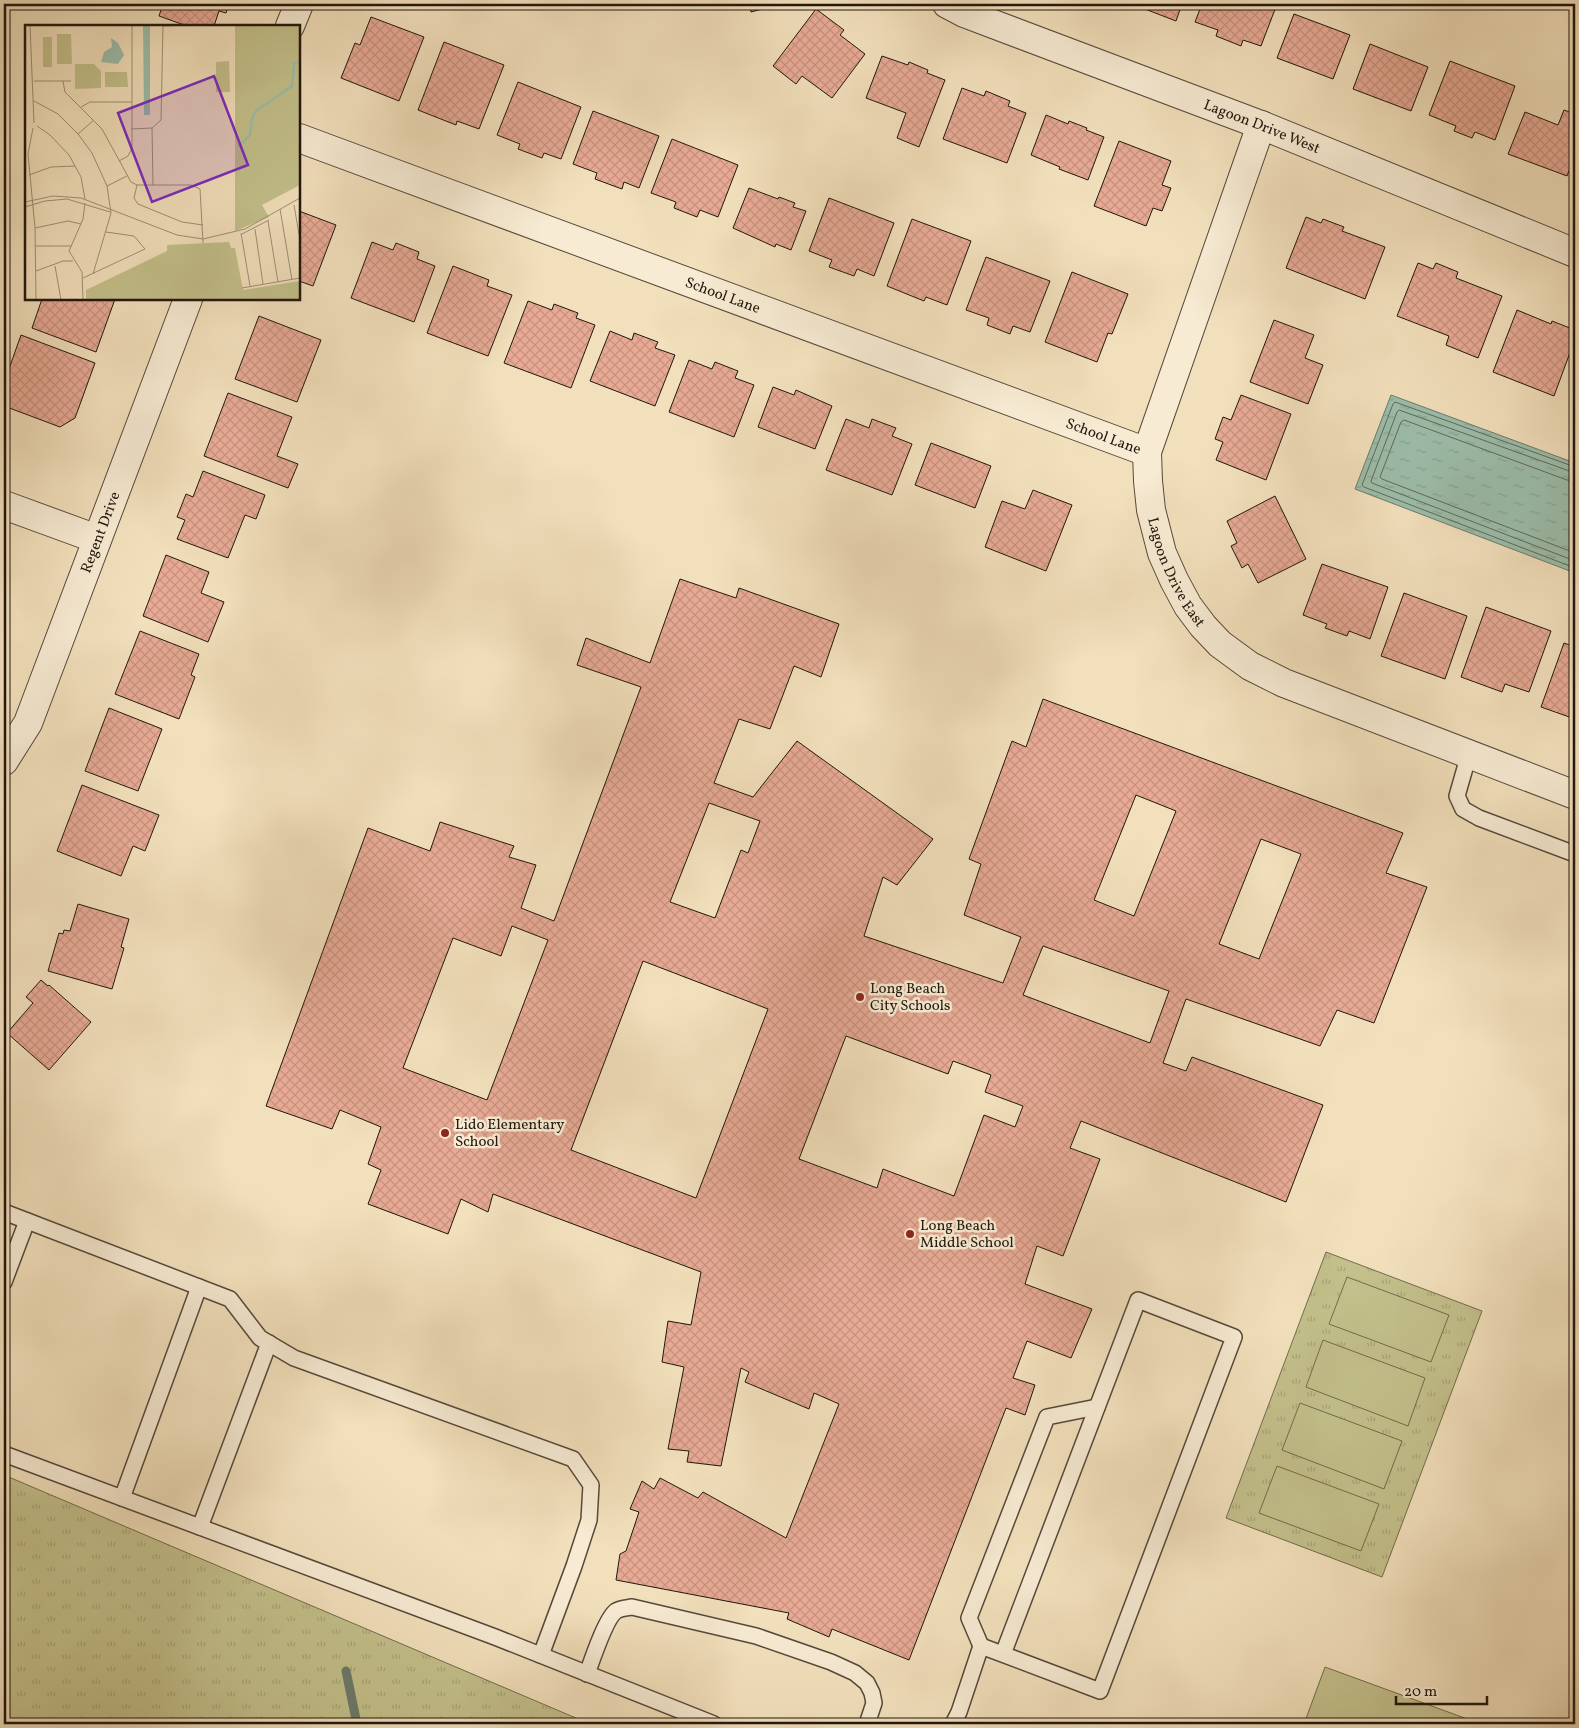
<svg xmlns="http://www.w3.org/2000/svg" width="1579" height="1728" font-family="Vollkorn,serif">
  <defs>
    <pattern id="grass-tufts" width="24" height="20" patternUnits="userSpaceOnUse" patternTransform="scale(1.25)"><rect width="24" height="20" fill="#c3c08b"/><path d="M3 7l-1-3M5 7V3M7 7l1-3M15 17l-1-3M17 17v-4M19 17l1-3" fill="none" stroke="#a7a477"/></pattern>
    <pattern id="water-ripples" width="26" height="14" patternUnits="userSpaceOnUse" patternTransform="scale(1.25)"><rect width="26" height="14" fill="#9cbeab"/><path d="M2 4q2-2 4 0t4 0M15 11q2-2 4 0t4 0" fill="none" stroke="#86a392"/></pattern>
    <pattern id="building-cross-hatch" width="8" height="8" patternUnits="userSpaceOnUse" patternTransform="scale(1.25)"><rect width="8" height="8" fill="#e8aa95"/><path d="M0 0l8 8M0 8l8-8" fill="none" stroke="#c7927f"/></pattern>
  </defs>
  <rect width="100%" height="100%" fill="#f2e0bc"/>
  <filter id="stains"><feTurbulence type="fractalNoise" baseFrequency=".004" numOctaves="4"/><feColorMatrix values="0 0 0 0 .2 0 0 0 0 .09 0 0 0 0 .02 0 0 0 .5 -.17"/></filter>
  <radialGradient id="worn" r=".72"><stop offset=".6" stop-color="#630" stop-opacity="0"/><stop offset="1" stop-color="#630" stop-opacity=".3"/></radialGradient>
  <!-- grass -->
  <g fill="url(#grass-tufts)" stroke="#726c4c">
    <path d="M 1326,1252 L 1482,1311 L 1382,1577 L 1226,1518 Z"/>
    <path d="M 4,1475 L 590,1724 L 4,1724 Z"/>
  </g>
  <!-- pitch -->
  <g fill="#c3c08b" stroke="#726c4c">
    <path d="M 1347,1277 L 1449,1315 L 1431,1362 L 1329,1324 Z"/>
    <path d="M 1323,1340 L 1425,1378 L 1408,1426 L 1306,1387 Z"/>
    <path d="M 1300,1403 L 1402,1441 L 1384,1489 L 1282,1450 Z"/>
    <path d="M 1277,1466 L 1379,1504 L 1361,1551 L 1259,1513 Z"/>
    <path d="M 1325,1667 L 1481,1724 L 1304,1724 Z"/>
  </g>
  <!-- water -->
  <path fill="url(#water-ripples)" stroke="#6b7b6c" d="M 1391,395 L 1575,463 L 1575,573 L 1355,489 Z"/>
  <g fill="none" stroke-linecap="round" stroke-linejoin="round">
    <!-- shore -->
    <g stroke="#5e6a5c" stroke-width="1">
      <path d="M 1575,467 L 1395,402 L 1393,404 L 1362,485 L 1364,487 L 1575,568"/>
      <path d="M 1575,473 L 1399,410 L 1397,412 L 1371,481 L 1372,483 L 1575,561"/>
      <path d="M 1575,481 L 1567,480 L 1404,420 L 1401,422 L 1380,477 L 1382,479 L 1575,553"/>
    </g>
    <!-- stream -->
    <path stroke="#6b7b6c" stroke-width="9" d="M 346,1671 L 357,1724"/>
  </g>
  <!-- building -->
  <g fill="url(#building-cross-hatch)" stroke="#21170e" fill-rule="evenodd">
    <path d="M 163,4 L 229,4 L 226,13 L 219,11 L 214,26 L 187,26 L 159,16 Z"/>
    <path d="M 749,4 L 781,4 L 751,12 Z"/>
    <path d="M 1132,4 L 1182,4 L 1176,21 Z"/>
    <path d="M 1202,4 L 1277,4 L 1261,46 L 1243,40 L 1241,46 L 1216,36 L 1218,30 L 1195,22 Z"/>
    <path d="M 816,9 L 844,30 L 840,35 L 865,54 L 832,98 L 802,76 L 796,84 L 773,66 Z"/>
    <path d="M 1294,14 L 1350,35 L 1333,79 L 1277,58 Z"/>
    <path d="M 371,17 L 424,37 L 399,101 L 341,78 L 355,43 L 360,45 Z"/>
    <path d="M 444,42 L 504,65 L 479,129 L 457,121 L 456,125 L 418,110 Z"/>
    <path d="M 1370,44 L 1428,67 L 1411,111 L 1353,89 Z"/>
    <path d="M 882,56 L 908,65 L 909,62 L 928,70 L 927,73 L 945,80 L 919,147 L 897,138 L 906,113 L 866,98 Z"/>
    <path d="M 1450,61 L 1515,86 L 1495,140 L 1475,132 L 1472,138 L 1454,131 L 1456,126 L 1429,115 Z"/>
    <path d="M 518,82 L 581,107 L 561,159 L 544,153 L 542,158 L 518,149 L 520,144 L 497,135 Z"/>
    <path d="M 962,88 L 984,96 L 986,91 L 1010,101 L 1008,106 L 1026,113 L 1007,163 L 943,139 Z"/>
    <path d="M 1564,110 L 1575,114 L 1575,156 L 1567,176 L 1508,154 L 1525,112 L 1558,125 Z"/>
    <path d="M 593,111 L 659,136 L 639,188 L 624,182 L 622,189 L 595,179 L 597,173 L 573,164 Z"/>
    <path d="M 1046,115 L 1068,124 L 1069,121 L 1087,128 L 1086,130 L 1104,137 L 1088,180 L 1059,169 L 1060,167 L 1031,155 Z"/>
    <path d="M 672,139 L 738,165 L 718,217 L 700,210 L 697,217 L 674,208 L 676,202 L 651,193 Z"/>
    <path d="M 1119,141 L 1171,161 L 1162,185 L 1171,188 L 1162,211 L 1153,208 L 1146,226 L 1094,206 Z"/>
    <path d="M 749,188 L 778,199 L 779,197 L 795,203 L 793,207 L 806,211 L 791,250 L 776,244 L 775,247 L 733,228 Z"/>
    <path d="M 829,198 L 894,223 L 874,276 L 857,269 L 854,276 L 829,267 L 832,260 L 809,251 Z"/>
    <path d="M 299,211 L 336,225 L 313,286 L 299,281 Z"/>
    <path d="M 1306,217 L 1321,223 L 1323,219 L 1344,227 L 1342,231 L 1385,247 L 1365,299 L 1286,268 Z"/>
    <path d="M 912,219 L 971,241 L 947,305 L 926,297 L 924,301 L 887,286 Z"/>
    <path d="M 372,242 L 393,250 L 396,243 L 419,252 L 417,259 L 435,266 L 414,322 L 351,298 Z"/>
    <path d="M 986,257 L 1050,281 L 1030,332 L 1013,326 L 1010,334 L 987,325 L 989,318 L 966,310 Z"/>
    <path d="M 1418,263 L 1433,269 L 1436,263 L 1458,272 L 1456,278 L 1502,296 L 1478,358 L 1446,345 L 1449,336 L 1397,316 Z"/>
    <path d="M 453,266 L 489,280 L 487,286 L 512,295 L 488,356 L 427,333 Z"/>
    <path d="M 1072,272 L 1128,294 L 1112,334 L 1108,333 L 1097,362 L 1045,342 Z"/>
    <path d="M 42,299 L 115,299 L 96,352 L 32,328 Z"/>
    <path d="M 528,301 L 552,310 L 554,304 L 578,313 L 576,318 L 595,325 L 571,388 L 504,363 Z"/>
    <path d="M 1517,310 L 1551,324 L 1552,321 L 1575,330 L 1575,339 L 1554,396 L 1493,372 Z"/>
    <path d="M 259,316 L 321,340 L 297,402 L 235,379 Z"/>
    <path d="M 1274,320 L 1314,335 L 1305,358 L 1323,365 L 1308,404 L 1250,382 Z"/>
    <path d="M 610,331 L 632,340 L 634,333 L 658,342 L 655,348 L 675,355 L 655,406 L 590,381 Z"/>
    <path d="M 21,335 L 95,363 L 75,418 L 60,427 L 4,406 L 4,383 Z"/>
    <path d="M 689,360 L 712,369 L 715,362 L 738,371 L 735,378 L 754,385 L 734,437 L 669,412 Z"/>
    <path d="M 773,387 L 794,395 L 796,390 L 832,406 L 815,449 L 758,427 Z"/>
    <path d="M 228,393 L 292,417 L 277,456 L 298,464 L 288,488 L 204,456 Z"/>
    <path d="M 1241,395 L 1291,414 L 1266,480 L 1216,460 L 1223,442 L 1215,439 L 1223,417 L 1231,420 Z"/>
    <path d="M 846,419 L 869,428 L 872,419 L 896,428 L 892,436 L 912,444 L 892,495 L 826,470 Z"/>
    <path d="M 931,443 L 991,466 L 975,508 L 915,485 Z"/>
    <path d="M 203,471 L 265,495 L 256,519 L 245,515 L 228,558 L 177,539 L 185,520 L 177,517 L 186,494 L 193,497 Z"/>
    <path d="M 1033,490 L 1072,505 L 1046,571 L 985,547 L 1002,501 L 1025,509 Z"/>
    <path d="M 1275,496 L 1306,559 L 1258,583 L 1248,564 L 1242,568 L 1231,546 L 1237,543 L 1227,521 Z"/>
    <path d="M 166,555 L 209,572 L 201,593 L 224,602 L 208,642 L 143,616 Z"/>
    <path d="M 1322,564 L 1388,587 L 1370,639 L 1349,631 L 1347,636 L 1325,628 L 1327,624 L 1303,615 Z"/>
    <path d="M 680,579 L 736,598 L 739,588 L 839,624 L 821,677 L 794,666 L 770,729 L 739,719 L 714,783 L 753,797 L 797,741 L 933,839 L 897,885 L 883,877 L 864,936 L 1003,983 L 1021,937 L 964,915 L 981,864 L 969,859 L 1012,741 L 1026,747 L 1043,699 L 1403,833 L 1386,873 L 1427,887 L 1374,1023 L 1337,1010 L 1320,1046 L 1186,999 L 1163,1063 L 1186,1071 L 1192,1057 L 1323,1105 L 1286,1202 L 1081,1121 L 1070,1148 L 1100,1159 L 1063,1256 L 1037,1246 L 1025,1284 L 1092,1309 L 1071,1358 L 1027,1341 L 1013,1378 L 1035,1385 L 1025,1415 L 1006,1408 L 909,1660 L 832,1629 L 829,1637 L 787,1619 L 789,1613 L 616,1580 L 620,1554 L 626,1551 L 639,1512 L 630,1509 L 642,1481 L 654,1489 L 660,1478 L 698,1498 L 703,1492 L 786,1538 L 839,1404 L 814,1393 L 809,1409 L 745,1382 L 749,1372 L 741,1368 L 721,1466 L 687,1462 L 689,1451 L 668,1449 L 684,1367 L 662,1362 L 668,1321 L 691,1325 L 701,1272 L 493,1194 L 488,1212 L 461,1199 L 448,1234 L 368,1204 L 381,1170 L 368,1164 L 381,1127 L 340,1110 L 332,1129 L 266,1106 L 368,828 L 430,851 L 440,822 L 514,846 L 509,857 L 536,865 L 521,908 L 554,921 L 641,687 L 577,665 L 586,638 L 650,663 ZM 1136,795 L 1176,811 L 1134,916 L 1094,900 ZM 709,803 L 760,821 L 748,853 L 741,850 L 715,918 L 670,902 ZM 1261,839 L 1301,854 L 1259,959 L 1219,944 ZM 512,926 L 548,940 L 487,1100 L 403,1068 L 453,938 L 501,956 ZM 1043,946 L 1169,991 L 1150,1043 L 1023,995 ZM 643,961 L 768,1009 L 696,1198 L 571,1150 ZM 846,1036 L 948,1074 L 953,1061 L 991,1075 L 985,1092 L 1023,1106 L 1015,1127 L 984,1115 L 954,1196 L 883,1169 L 877,1188 L 799,1159 Z"/>
    <path d="M 1404,593 L 1467,616 L 1445,679 L 1381,656 Z"/>
    <path d="M 1486,607 L 1551,631 L 1529,692 L 1505,684 L 1502,692 L 1461,677 Z"/>
    <path d="M 140,631 L 199,654 L 191,675 L 195,677 L 179,719 L 115,694 Z"/>
    <path d="M 1564,643 L 1575,647 L 1575,719 L 1541,707 Z"/>
    <path d="M 109,708 L 162,729 L 138,791 L 85,771 Z"/>
    <path d="M 82,785 L 159,815 L 145,851 L 133,846 L 121,876 L 57,851 Z"/>
    <path d="M 78,904 L 129,919 L 121,947 L 124,948 L 112,989 L 48,971 L 59,933 L 63,934 L 64,930 L 70,931 Z"/>
    <path d="M 41,980 L 48,986 L 49,985 L 91,1022 L 49,1070 L 7,1033 L 33,1003 L 26,997 Z"/>
  </g>
  <g fill="none" stroke-linecap="round" stroke-linejoin="round">
    <!-- lane casing -->
    <g stroke="#55493a" stroke-width="18">
      <g id="lane">
        <path d="M 1469,754 L 1457,796 L 1463,809 L 1479,818 L 1575,854"/>
        <path d="M 4,1212 L 230,1299 L 260,1338 L 294,1358 L 573,1459 L 591,1485 L 589,1520 L 574,1566 L 541,1655"/>
        <path d="M 4,1282 L 27,1221"/>
        <path d="M 4,1454 L 495,1637 L 714,1724"/>
        <path d="M 122,1498 L 199,1287"/>
        <path d="M 200,1527 L 269,1343"/>
        <path d="M 981,1646 L 969,1618 L 1047,1417 L 1097,1407"/>
        <path d="M 587,1674 C 592,1660 606,1618 616,1611 C 621,1608 626,1608 632,1607 L 756,1636 L 831,1662 L 855,1673 L 867,1683 L 872,1693 L 874,1703 L 867,1724"/>
        <path d="M 953,1724 L 959,1712 L 981,1646 L 1100,1691 L 1234,1337 L 1138,1300 L 1003,1654"/>
      </g>
    </g>
    <!-- street casing -->
    <g stroke="#55493a" stroke-width="30">
      <g id="street">
        <path id="s1" d="M 947,4 L 964,13 L 1261,125 L 1575,253"/>
        <path d="M 290,26 L 299,4"/>
        <path id="s2" d="M 1261,125 L 1147,452 L 1148,481 L 1151,510 L 1162,553 L 1174,580 L 1188,606 L 1203,626 L 1220,644 L 1250,666 L 1284,683 L 1575,795"/>
        <path id="s3" d="M 299,138 L 1147,452"/>
        <path d="M 4,505 L 97,539"/>
        <path id="s4" d="M 4,761 L 28,723 L 188,299"/>
      </g>
    </g>
    <!-- lane -->
    <use href="#lane" stroke="#f7ebd3" stroke-width="15"/>
    <!-- street -->
    <use href="#street" stroke="#f7ebd3" stroke-width="28"/>
  </g>
  <!-- markers -->
  <g fill="#8f2418" stroke="#f7ebd3" stroke-width="2">
    <circle cx="860" cy="997" r="5"/>
    <circle cx="445" cy="1133" r="5"/>
    <circle cx="910" cy="1234" r="5"/>
  </g>
  <g text-anchor="middle" stroke-width="5" stroke-linejoin="round" paint-order="stroke">
    <!-- street labels -->
    <g font-size="15" fill="#21170e" stroke="#f7ebd3">
      <text dy="5" stroke="none"><textPath href="#s1" startOffset="338">Lagoon Drive West</textPath></text>
      <text dy="5" stroke="none"><textPath href="#s3" startOffset="452">School Lane</textPath></text>
      <text dy="5" stroke="none"><textPath href="#s3" startOffset="858">School Lane</textPath></text>
      <text dy="5" stroke="none"><textPath href="#s4" startOffset="249">Regent Drive</textPath></text>
      <text dy="5" stroke="none"><textPath href="#s2" startOffset="472">Lagoon Drive East</textPath></text>
    </g>
    <!-- poi labels -->
    <g font-size="15" fill="#21170e" stroke="#f7ebd3" text-anchor="start">
      <text x="870" y="993">Long Beach<tspan x="870" dy="17">City Schools</tspan></text>
      <text x="455" y="1129">Lido Elementary<tspan x="455" dy="17">School</tspan></text>
      <text x="920" y="1230">Long Beach<tspan x="920" dy="17">Middle School</tspan></text>
    </g>
  </g>
  <!-- overview -->
  <g transform="translate(25 25)">
    <rect width="275" height="275" fill="#f2e0bc"/>
    <path d="M 210,0 L 275,0 L 275,160 L 237,180 L 244,192 L 210,206 ZM 18,12 L 27,12 L 27,42 L 18,42 ZM 204,217 L 206,223 L 210,223 L 218,265 L 275,256 L 275,275 L 61,275 L 61,265 L 142,226 L 142,220 Z" fill="#c3c08b"/>
    <path d="M 32,9 L 46,9 L 47,39 L 32,39 ZM 204,36 L 205,67 L 191,67 L 191,37 ZM 50,39 L 69,39 L 76,46 L 76,63 L 50,64 ZM 80,47 L 102,47 L 103,62 L 80,62 Z" fill="#c3c08b"/>
    <path d="M 118,0 L 125,0 L 125,90 L 119,90 ZM 86,13 L 93,18 L 99,30 L 93,39 L 76,37 L 79,27 L 87,22 Z" fill="#9cbeab"/>
    <path fill="none" stroke="#9cbeab" stroke-width="2.5" d="M 213,122 L 225,110 L 227,93 L 231,86 L 267,61 L 269,39 L 275,36"/>
    <path fill="none" stroke="#9e9076" stroke-width="1" d="M 5,1 L 9,98M 138,1 L 169,0M 9,56 L 46,56M 38,56 L 40,67 L 77,104 L 106,157 L 112,160 L 166,160 L 175,164 L 178,218M 9,76 L 33,89 L 53,109 L 67,128 L 82,161 L 86,188 L 68,249M 56,82 L 65,77 L 107,77M 12,101 L 25,110 L 44,130 L 56,152 L 60,174M 8,103 L 3,129 L 10,203 L 11,275M 127,103 L 128,160M 106,104 L 127,103 L 136,95 L 138,0M 53,109 L 69,95M 94,136 L 103,131 L 107,123 L 107,0M 4,150 L 26,142 L 50,141M 112,160 L 109,173 L 113,179 L 157,197 L 178,200M 82,161 L 102,151M 0,177 L 28,171 L 56,173 L 152,210 L 178,214 L 220,204 L 275,173M 269,180 L 275,215M 0,182 L 20,176 L 42,174 L 85,187M 255,184 L 267,255M 243,196 L 253,257M 10,203 L 43,196 L 56,199M 230,204 L 238,259M 216,208 L 225,261M 217,209 L 244,195M 10,221 L 46,221M 30,241 L 36,275M 11,246 L 38,236 L 48,236M 58,253 L 120,224 L 109,211 L 81,207M 217,263 L 275,253M 58,275 L 57,247 L 44,226 L 58,194 L 60,178"/>
    <path fill="#7b2cbf" fill-opacity="0.15" stroke="#7b2cbf" stroke-width="2.5" d="M 189,51 L 223,140 L 127,177 L 93,88 Z"/>
    <rect width="275" height="275" fill="none" stroke="#21170e" stroke-width="2.5"/>
  </g>
  <!-- margin -->
  <rect width="1579" height="1728" fill="none" stroke="#f2e0bc" stroke-width="20"/>
  <rect x="5" y="5" width="1569" height="1718" fill="none" stroke="#21170e" stroke-width="2.5"/>
  <rect x="10" y="10" width="1559" height="1708" fill="none" stroke="#21170e"/>
  <!-- scale -->
  <path d="M1396 1696v8h91v-8" fill="none" stroke="#21170e" stroke-width="2.5"/>
  <text x="1404" y="1696" font-size="15" fill="#21170e" stroke="#f7ebd3" stroke-width="4" paint-order="stroke">20 m</text>
  <rect width="100%" height="100%" filter="url(#stains)"/>
  <rect width="100%" height="100%" fill="url(#worn)"/>
</svg>
